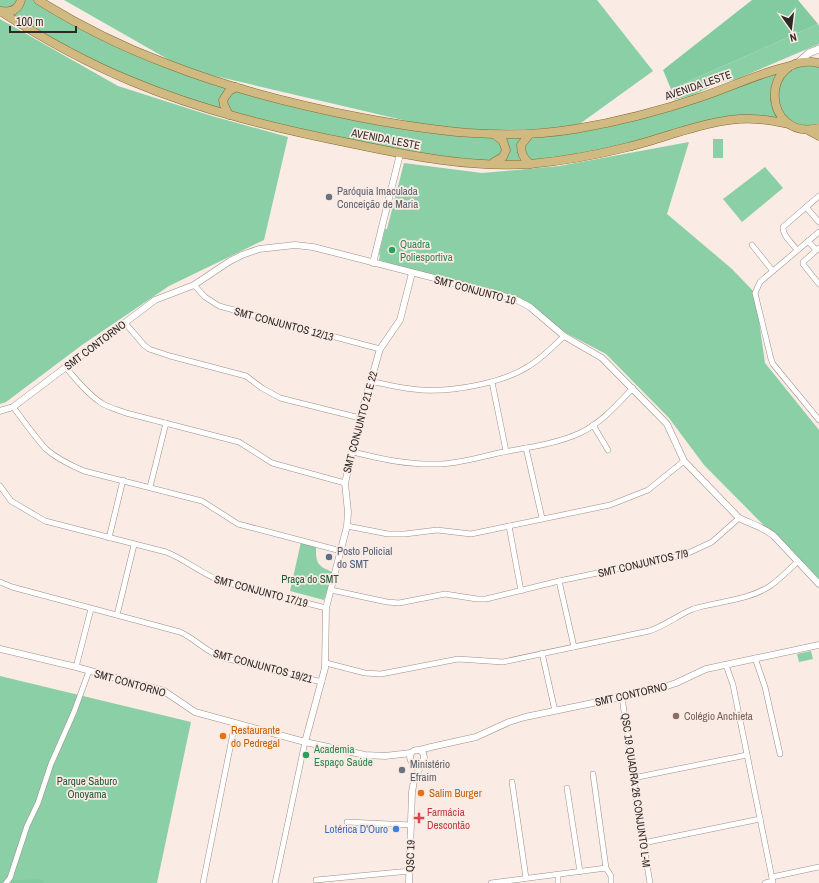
<svg xmlns="http://www.w3.org/2000/svg" width="819" height="883" font-family="'Archivo Narrow',sans-serif">
  <rect width="100%" height="100%" fill="#faebe4"/>
  <!-- green -->
  <g fill="#8acfa6">
    <path d="M 0,0 L 36,0 L 116,46 L 161,66 L 237,90 L 340,116 L 536,137 L 527,140 L 521,145 L 523,160 L 492,163 L 401,151 L 228,114 L 223,110 L 160,89 L 108,67 L 0,11 Z"/>
    <path d="M 64,0 L 597,0 L 653,71 L 574,128 L 450,131 L 185,69 Z"/>
    <path d="M 0,19 L 118,86 L 212,116 L 288,137 L 264,240 L 169,286 L 82,345 L 6,402 L 0,404 Z"/>
    <path d="M 818,24 L 819,26 L 819,44 L 737,79 L 719,83 L 693,95 L 674,100 L 671,89 Z"/>
    <path d="M 803,65 L 813,65 L 819,67 L 819,123 C 784,139 756,82 803,65 Z"/>
    <path d="M 785,67 L 773,97 L 788,123 L 735,122 L 578,155 L 534,161 L 524,160 L 521,145 L 527,140 L 537,137 L 659,111 Z"/>
    <rect x="713" y="139" width="10" height="19"/>
    <path d="M 689,142 L 667,214 L 732,269 L 755,293 L 765,363 L 819,430 L 819,581 L 704,465 L 669,418 L 606,354 L 566,333 L 532,306 L 379,260 L 380,255 L 379,254 L 385,229 L 387,229 L 404,163 L 482,173 L 559,166 Z"/>
    <path d="M 765,167 L 783,188 L 742,222 L 723,199 Z"/>
    <path d="M 301,542 L 316,546 C 316,562 316,566 333,572 L 324,600 L 290,591 Z"/>
    <path d="M 811,651 L 813,659 L 799,662 L 797,654 Z"/>
    <path d="M 0,676 L 191,722 L 157,883 L 0,883 Z"/>
  </g>
  <!-- forest -->
  <g fill="#82cba0">
    <path d="M 752,0 L 798,0 L 818,24 L 671,89 L 663,70 Z"/>
    <path d="M 41,879 L 44,883 L 0,883 L 0,881 Z"/>
  </g>
  <g fill="none" stroke-linecap="round" stroke-linejoin="round">
    <!-- minor casing -->
    <g stroke="#9d8f88" stroke-width="6">
      <g id="minor">
        <path d="M 806,207 L 819,222"/>
        <path d="M 819,232 L 760,282 L 755,293 L 771,359 L 773,364 L 819,420"/>
        <path d="M 808,241 L 816,250"/>
        <path d="M 752,245 L 772,270"/>
        <path d="M 819,248 L 803,262 L 803,264 L 819,284"/>
        <path d="M 797,250 C 792,243 782,235 783,227 L 819,196"/>
        <path d="M 194,285 L 205,297 L 219,306 L 380,349"/>
        <path d="M 125,323 L 144,345 L 149,349 L 170,356 L 246,376 L 262,388 L 280,398 L 360,418"/>
        <path d="M 66,368 C 77,380 88,395 103,404 C 110,408 119,410 126,413 L 239,442 L 272,463 L 345,483"/>
        <path d="M 370,381 C 388,385 404,389 422,390 C 453,392 503,383 529,366 C 542,358 553,347 564,336"/>
        <path d="M 492,382 L 506,451"/>
        <path d="M 13,407 C 24,421 34,436 46,449 C 57,459 70,465 84,471 L 202,501 L 238,524 L 341,551"/>
        <path d="M 593,425 L 608,450"/>
        <path d="M 526,448 L 542,518"/>
        <path d="M 353,452 C 381,459 408,465 437,464 C 461,464 485,455 509,451 C 532,447 558,443 580,433 C 601,423 617,405 633,388"/>
        <path d="M 0,486 L 11,501 L 45,521 L 166,552 C 187,560 202,575 224,582 L 326,608"/>
        <path d="M 150,487 L 166,423"/>
        <path d="M 347,526 L 388,534 L 405,534 L 437,530 L 471,534 L 610,505 L 648,490 L 684,461"/>
        <path d="M 509,526 L 521,591"/>
        <path d="M 109,538 L 123,480"/>
        <path d="M 559,581 L 574,647"/>
        <path d="M 0,582 L 12,587 L 180,632 C 196,639 205,652 224,658 L 322,682"/>
        <path d="M 331,590 L 387,602 L 399,603 L 445,594 L 477,599 L 486,599 L 559,581 L 684,555 L 712,542 L 739,518"/>
        <path d="M 117,615 L 134,545"/>
        <path d="M 542,653 L 555,711"/>
        <path d="M 755,658 L 765,687 L 780,754"/>
        <path d="M 326,663 L 365,673 L 381,674 L 458,659 L 503,662 L 649,631 C 665,626 678,615 693,609 C 719,601 747,601 770,586 C 780,579 789,570 798,561"/>
        <path d="M 726,665 L 733,685 L 773,883"/>
        <path d="M 76,667 L 91,609"/>
        <path d="M 622,697 L 638,811 L 650,883"/>
        <path d="M 593,774 L 606,868 L 611,876 L 611,883"/>
        <path d="M 633,778 L 747,755"/>
        <path d="M 512,782 L 526,878"/>
        <path d="M 567,788 L 580,872"/>
        <path d="M 347,822 L 411,825"/>
        <path d="M 643,843 L 760,819"/>
        <path d="M 772,877 L 819,867"/>
        <path d="M 316,880 L 410,871"/>
        <path d="M 6,883 L 10,878 L 27,826 L 38,803 L 51,764 L 74,712 L 89,671"/>
        <path d="M 203,883 L 235,723"/>
        <path d="M 275,883 L 305,742"/>
        <path d="M 491,883 L 606,868"/>
        <path d="M 558,883 L 558,875"/>
        <path d="M 765,883 L 773,881"/>
      </g>
    </g>
    <!-- tertiary casing -->
    <g stroke="#9d8f88" stroke-width="7">
      <g id="tertiary">
        <path d="M 373,263 L 400,154"/>
        <path d="M 0,411 L 13,407 L 155,300 L 194,285 L 230,261 L 242,255 L 259,249 L 295,245 L 313,247 L 501,295 L 517,300 L 530,307 L 564,336 L 602,358 L 667,424 L 684,461 L 739,518 C 751,524 764,527 774,536 L 819,584"/>
        <path d="M 0,649 L 76,667 L 164,691 L 195,712 L 305,742 L 365,755 L 385,756 L 411,753"/>
        <path d="M 305,742 L 325,668 L 326,608 L 347,526 L 348,512 L 345,483 L 360,418 L 380,349 L 400,320 L 412,273"/>
        <circle cx="417" cy="757" r="7"/>
        <path d="M 420,750 L 431,747 L 476,737 L 509,722 L 525,717 L 622,697 L 661,688 L 676,683 L 706,669 L 819,645"/>
        <path d="M 409,883 L 412,792 L 414,781 L 422,762"/>
      </g>
    </g>
    <!-- secondary casing -->
    <g stroke="#9d8f88" stroke-width="8">
      <path id="secondary" d="M 799,62 L 809,53 L 819,49"/>
    </g>
    <!-- primary casing -->
    <g stroke="#84692c" stroke-width="9">
      <g id="primary">
        <path d="M 38,0 C 78,25 120,46 165,63 C 228,88 296,105 363,118 C 433,131 503,141 575,129 C 617,122 660,111 701,97 C 731,87 759,73 790,66"/>
        <path d="M 0,11 C 42,38 85,62 131,81 C 202,111 279,129 354,144 C 411,156 471,168 530,164 C 563,161 596,155 628,147 C 665,138 714,117 753,119 C 765,119 777,122 789,124"/>
        <path d="M 1,11 C 11,13 18,10 21,0"/>
        <path d="M 819,63 C 758,51 762,142 819,128"/>
        <path d="M 229,115 L 224,105 L 223,100 L 229,91 L 236,87"/>
        <path d="M 808,130 L 819,136"/>
        <path d="M 529,135 L 521,145 C 521,153 523,158 530,164"/>
        <path d="M 494,162 L 503,157 L 506,150 L 503,141 L 495,135"/>
      </g>
    </g>
    <!-- minor -->
    <use href="#minor" stroke="#fff" stroke-width="5"/>
    <!-- tertiary -->
    <use href="#tertiary" stroke="#fff" stroke-width="6"/>
    <!-- secondary -->
    <use href="#secondary" stroke="#fff" stroke-width="7"/>
    <!-- primary -->
    <use href="#primary" stroke="#d1b982" stroke-width="8"/>
  </g>
  <!-- markers -->
  <g fill="#6b7280" stroke="#faebe4" stroke-width="1.5">
    <circle cx="329" cy="197" r="4"/>
    <circle cx="402" cy="770" r="4"/>
  </g>
  <g fill="#2e9e5b" stroke="#faebe4" stroke-width="1.5">
    <circle cx="392" cy="250" r="4"/>
    <circle cx="306" cy="755" r="4"/>
  </g>
  <circle fill="#5c6f8a" stroke="#faebe4" stroke-width="1.5" cx="329" cy="557" r="4"/>
  <circle fill="#8d6e63" stroke="#faebe4" stroke-width="1.5" cx="676" cy="716" r="4"/>
  <g fill="#e8710a" stroke="#faebe4" stroke-width="1.5">
    <circle cx="223" cy="736" r="4"/>
    <circle cx="421" cy="793" r="4"/>
  </g>
  <path fill="#e0444e" stroke="#faebe4" stroke-width="1.5" d="M417 812h4v4h4v4h-4v4h-4v-4h-4v-4h4z"/>
  <circle fill="#3f7fe0" stroke="#faebe4" stroke-width="1.5" cx="396" cy="829" r="4"/>
  <g text-anchor="middle" stroke-width="3.5" stroke-linejoin="round" paint-order="stroke">
    <!-- street labels -->
    <g font-size="11" fill="#2e2926" stroke="#faebe4">
      <text transform="translate(698 85) rotate(-19)" y="4">AVENIDA LESTE</text>
      <text transform="translate(386 139) rotate(11)" y="4">AVENIDA LESTE</text>
      <text transform="translate(475 290) rotate(15)" y="4">SMT CONJUNTO 10</text>
      <text transform="translate(284 324) rotate(15)" y="4">SMT CONJUNTOS 12/13</text>
      <text transform="translate(95 345) rotate(-37)" y="4">SMT CONTORNO</text>
      <text transform="translate(360 422) rotate(-75)" y="4">SMT CONJUNTO 21 E 22</text>
      <text transform="translate(643 563) rotate(-13)" y="4">SMT CONJUNTOS 7/9</text>
      <text transform="translate(261 591) rotate(15)" y="4">SMT CONJUNTO 17/19</text>
      <text transform="translate(263 666) rotate(15)" y="4">SMT CONJUNTOS 19/21</text>
      <text transform="translate(130 683) rotate(16)" y="4">SMT CONTORNO</text>
      <text transform="translate(631 694) rotate(-13)" y="4">SMT CONTORNO</text>
      <text transform="translate(636 790) rotate(82)" y="4">QSC 19 QUADRA 26 CONJUNTO L-M</text>
      <text transform="translate(410 856) rotate(-88)" y="4">QSC 19</text>
    </g>
    <!-- worship labels -->
    <g font-size="11" fill="#5b616d" stroke="#faebe4" text-anchor="start">
      <text x="337" y="195">Paróquia Imaculada<tspan x="337" dy="13">Conceição de Maria</tspan></text>
      <text x="410" y="768">Ministério<tspan x="410" dy="13">Efraim</tspan></text>
    </g>
    <!-- leisure labels -->
    <g font-size="11" fill="#27864d" stroke="#faebe4" text-anchor="start">
      <text x="400" y="248">Quadra<tspan x="400" dy="13">Poliesportiva</tspan></text>
      <text x="314" y="753">Academia<tspan x="314" dy="13">Espaço Saúde</tspan></text>
    </g>
    <!-- service labels -->
    <g font-size="11" fill="#4e5e75" stroke="#faebe4" text-anchor="start">
      <text x="337" y="555">Posto Policial<tspan x="337" dy="13">do SMT</tspan></text>
    </g>
    <!-- park labels -->
    <g font-size="11" fill="#1f5639" stroke="#faebe4">
      <text x="310" y="583">Praça do SMT</text>
      <text x="87" y="785">Parque Saburo<tspan x="87" dy="13">Onoyama</tspan></text>
    </g>
    <!-- education labels -->
    <g font-size="11" fill="#785e54" stroke="#faebe4" text-anchor="start">
      <text x="684" y="720">Colégio Anchieta</text>
    </g>
    <!-- food labels -->
    <g font-size="11" fill="#c56008" stroke="#faebe4" text-anchor="start">
      <text x="231" y="734">Restaurante<tspan x="231" dy="13">do Pedregal</tspan></text>
      <text x="429" y="797">Salim Burger</text>
    </g>
    <!-- health labels -->
    <g font-size="11" fill="#be3a42" stroke="#faebe4" text-anchor="start">
      <text x="427" y="816">Farmácia<tspan x="427" dy="13">Descontão</tspan></text>
    </g>
    <!-- shop labels -->
    <g font-size="11" fill="#366cbe" stroke="#faebe4" text-anchor="end">
      <text x="388" y="833">Lotérica D'Ouro</text>
    </g>
  </g>
  <!-- north arrow -->
  <g transform="translate(791 28) rotate(166)" stroke="#faebe4" stroke-width="3" paint-order="stroke">
  <path d="M0-3L7 15L0 10L-7 15Z" fill="#2e2926"/>
  <text y="-6" font-size="11" font-weight="bold" text-anchor="middle" fill="#2e2926">N</text>
  </g>
  <!-- scale -->
  <path d="M10 26v6h66v-6" fill="none" stroke="#2e2926" stroke-width="2"/>
  <text x="16" y="26" font-size="12" fill="#2e2926" stroke="#faebe4" stroke-width="3" paint-order="stroke">100 m</text>
</svg>
